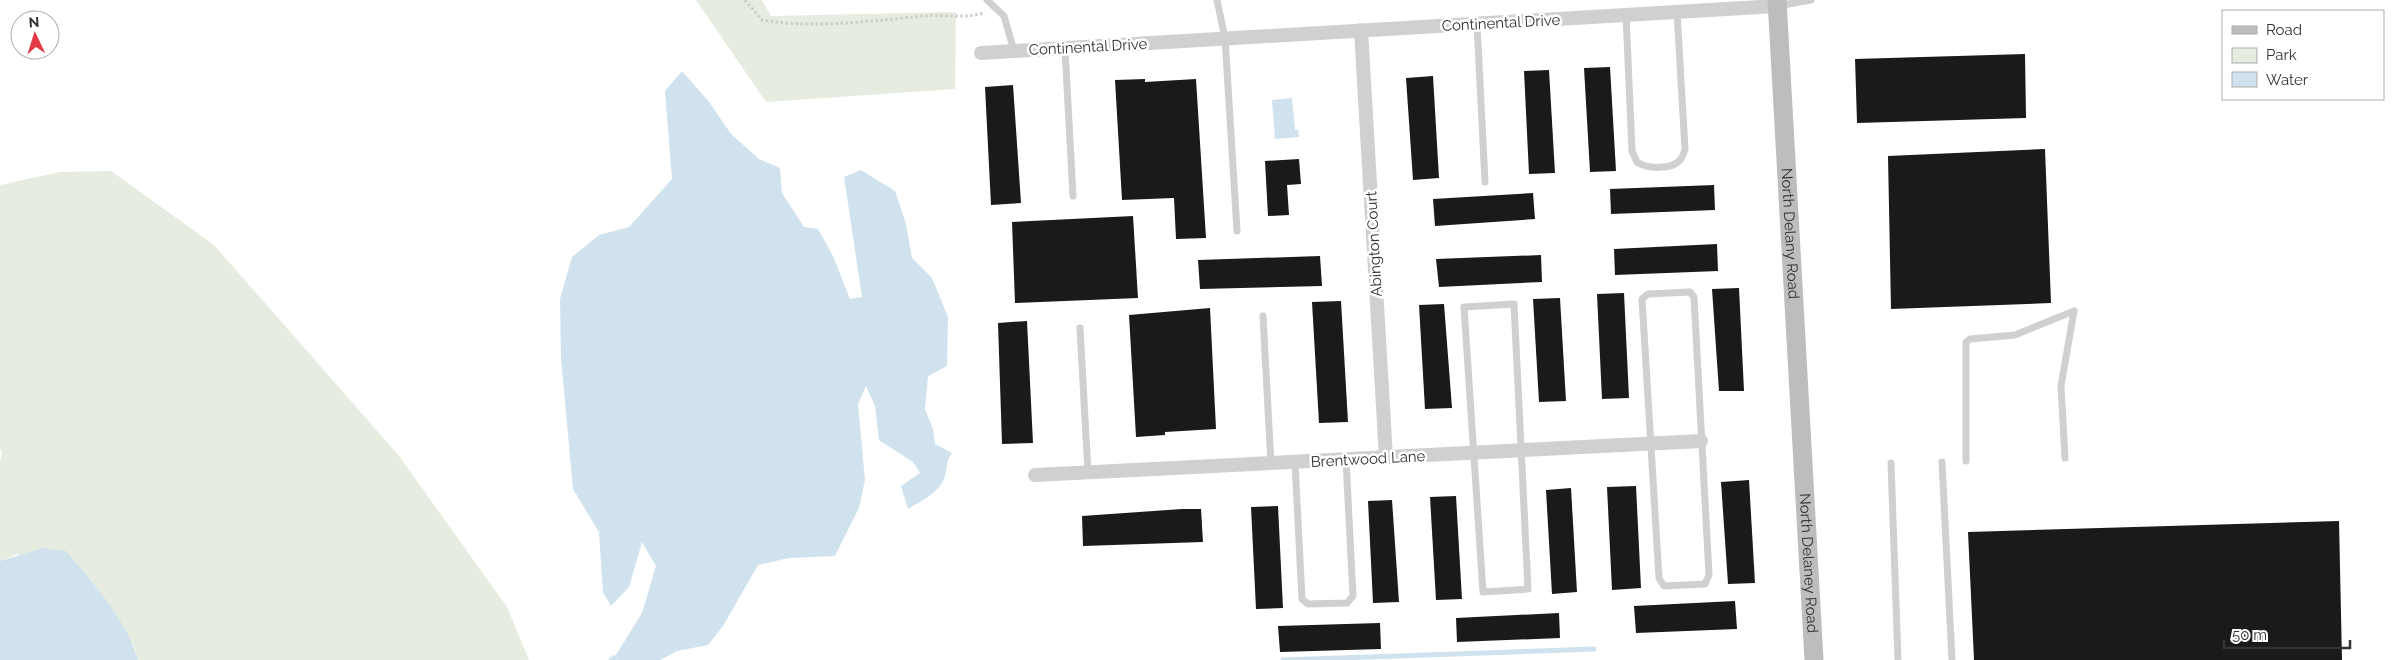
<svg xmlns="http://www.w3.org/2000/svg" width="2394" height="660" font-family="Raleway,sans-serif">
  <rect width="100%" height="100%" fill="#fff"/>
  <!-- green -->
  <g fill="#e6ecdf">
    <path d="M 696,0 L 762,0 L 771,16 L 956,12 L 955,89 L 766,102 Z"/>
    <path d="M 111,171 L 214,245 L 399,456 L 507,607 L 529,660 L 138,660 L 133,644 L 18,554 L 0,561 L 0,462 L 2,453 L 0,448 L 0,185 L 60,172 Z"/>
  </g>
  <!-- water -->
  <g fill="#cfe2ee">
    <path d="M 682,71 L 709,102 L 731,134 L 759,159 L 780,168 L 782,193 L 804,227 L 818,229 L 833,256 L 850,299 L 862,297 L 844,177 L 861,170 L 895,191 L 906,224 L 912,258 L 932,278 L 948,317 L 947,366 L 928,376 L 925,409 L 933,429 L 935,444 L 952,453 C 946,461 948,464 946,472 C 942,492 924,499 908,509 L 901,486 L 920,473 L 913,462 L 879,440 L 875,406 L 866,386 L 858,404 L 865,480 L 859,508 L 835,556 L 789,558 L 758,565 L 723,626 L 708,645 L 677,651 L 660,660 L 617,660 L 614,658 L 642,613 L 656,566 L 642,542 L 629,587 L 611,606 L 603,592 L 599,532 L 573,489 L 561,358 L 560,299 L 572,257 L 599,235 L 629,227 L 672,179 L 665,91 Z"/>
    <path d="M 1292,98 L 1295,130 L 1298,130 L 1299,137 L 1275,139 L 1272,100 Z"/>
    <path d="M 44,548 L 66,551 C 94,585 125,617 138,660 L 0,660 L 0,561 Z"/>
  </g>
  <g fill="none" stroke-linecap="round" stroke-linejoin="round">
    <!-- stream -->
    <g stroke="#cfe2ee" stroke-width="5">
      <path d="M 611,660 L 614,658"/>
      <path d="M 1283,660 L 1594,649"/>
    </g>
  </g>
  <!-- building -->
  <g fill="#1a1a1a">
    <path d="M 2025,54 L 2026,118 L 1857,123 L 1855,59 Z"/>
    <path d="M 1610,67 L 1616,171 L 1590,172 L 1584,68 Z"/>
    <path d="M 1549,70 L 1555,173 L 1529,174 L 1524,71 Z"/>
    <path d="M 1433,76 L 1439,178 L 1413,180 L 1406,78 Z"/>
    <path d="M 1145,79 L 1145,82 L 1196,79 L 1206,238 L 1176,239 L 1174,198 L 1122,200 L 1115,80 Z"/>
    <path d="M 1013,85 L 1021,203 L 991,205 L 985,87 Z"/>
    <path d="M 2045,149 L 2051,303 L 1891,309 L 1888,156 Z"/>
    <path d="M 1299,159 L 1301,184 L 1287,185 L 1289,215 L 1268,216 L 1265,161 Z"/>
    <path d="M 1714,185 L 1715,210 L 1611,214 L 1610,189 Z"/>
    <path d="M 1533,193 L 1535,219 L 1435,226 L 1433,199 Z"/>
    <path d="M 1133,216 L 1138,298 L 1015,303 L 1012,222 Z"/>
    <path d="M 1717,244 L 1718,271 L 1615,275 L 1614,249 Z"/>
    <path d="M 1541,255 L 1542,282 L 1439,287 L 1436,259 Z"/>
    <path d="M 1320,256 L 1322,286 L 1200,289 L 1198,260 Z"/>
    <path d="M 1739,288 L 1744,391 L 1719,391 L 1712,289 Z"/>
    <path d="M 1624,293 L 1629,398 L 1602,399 L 1597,294 Z"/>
    <path d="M 1560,298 L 1566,401 L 1539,402 L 1533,299 Z"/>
    <path d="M 1341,301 L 1348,422 L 1319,423 L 1312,302 Z"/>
    <path d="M 1444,304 L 1452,408 L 1425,409 L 1419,305 Z"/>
    <path d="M 1210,308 L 1216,429 L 1165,432 L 1165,435 L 1136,437 L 1129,315 Z"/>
    <path d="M 1027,321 L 1033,443 L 1002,444 L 998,323 Z"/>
    <path d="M 1749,480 L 1755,583 L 1728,584 L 1721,482 Z"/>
    <path d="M 1636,486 L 1641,588 L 1612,590 L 1607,487 Z"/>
    <path d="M 1571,488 L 1577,592 L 1552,594 L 1546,490 Z"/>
    <path d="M 1456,496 L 1462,599 L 1436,600 L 1430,497 Z"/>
    <path d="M 1392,500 L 1399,602 L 1373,603 L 1368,501 Z"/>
    <path d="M 1278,506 L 1283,608 L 1256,609 L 1251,507 Z"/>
    <path d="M 1182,509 L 1201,509 L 1203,542 L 1083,546 L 1082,516 Z"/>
    <path d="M 2339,521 L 2342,660 L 1974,660 L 1968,532 Z"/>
    <path d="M 1735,601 L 1737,629 L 1636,633 L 1634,606 Z"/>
    <path d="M 1559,613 L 1560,638 L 1457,642 L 1456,618 Z"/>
    <path d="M 1380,623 L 1381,649 L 1280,652 L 1278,626 Z"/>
  </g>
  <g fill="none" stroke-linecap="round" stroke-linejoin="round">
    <!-- path -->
    <path stroke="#cdcdcd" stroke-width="3" stroke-dasharray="2.5 2.5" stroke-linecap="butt" d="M 745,0 L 762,20 C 815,29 869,21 923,16 C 943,14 964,19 984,13"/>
    <!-- lane -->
    <g stroke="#d0d0d0" stroke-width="7">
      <path d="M 987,0 L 1004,16 L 1014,51"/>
      <path d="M 1217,0 L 1225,38 L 1237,231"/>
      <path d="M 1777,6 L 1811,0"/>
      <path d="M 1626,15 L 1632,151 L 1637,162 C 1646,169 1672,170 1680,160 C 1683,157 1684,153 1685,149 L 1677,12"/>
      <path d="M 1477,24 L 1485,182"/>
      <path d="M 1065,49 L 1073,196"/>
      <path d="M 1690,292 L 1694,297 L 1709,575 L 1705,584 L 1664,586 L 1659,578 L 1642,299 L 1648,294 Z"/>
      <path d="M 1514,304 L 1528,589 L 1483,592 L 1464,307 Z"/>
      <path d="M 1263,316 L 1271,464"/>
      <path d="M 1080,328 L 1088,473"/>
      <path d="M 2065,458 L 2061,386 L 2074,311"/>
      <path d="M 1966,461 L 1966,342 L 1970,339 L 2015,335 L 2074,311"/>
      <path d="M 1942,462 L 1952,660"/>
      <path d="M 1295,463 L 1302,599 L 1308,604 L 1347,603 L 1353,596 L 1346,460"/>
      <path d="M 1891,463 L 1898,660"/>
    </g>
    <!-- street -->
    <g stroke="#d0d0d0" stroke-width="14">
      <path d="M 1361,30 L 1386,458"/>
      <path d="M 981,53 L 1777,6"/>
      <path d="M 1035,475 L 1701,441"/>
    </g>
    <!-- secondary -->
    <path stroke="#bdbdbd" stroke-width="19" id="s1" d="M 1777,0 L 1814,660"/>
  </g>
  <g text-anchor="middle" stroke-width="5" stroke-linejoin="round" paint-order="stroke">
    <!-- street labels -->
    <g font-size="15" fill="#333" stroke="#fff">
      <text transform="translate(1501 23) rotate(-3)" y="5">Continental Drive</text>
      <text transform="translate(1088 47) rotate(-3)" y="5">Continental Drive</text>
      <text dy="5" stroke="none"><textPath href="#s1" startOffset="234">North Delany Road</textPath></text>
      <text transform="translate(1374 244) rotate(-93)" y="5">Abington Court</text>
      <text transform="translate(1368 459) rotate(-3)" y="5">Brentwood Lane</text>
      <text dy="5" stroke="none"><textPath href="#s1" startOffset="564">North Delaney Road</textPath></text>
    </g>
  </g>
  <!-- legend -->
  <rect x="2222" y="10" width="162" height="90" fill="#ffffff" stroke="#adadad"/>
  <rect x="2232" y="26" width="25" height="8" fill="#bdbdbd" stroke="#adadad"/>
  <text x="2266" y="35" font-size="15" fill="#333333">Road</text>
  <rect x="2232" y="48" width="25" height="15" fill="#e6ecdf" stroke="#adadad"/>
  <text x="2266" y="60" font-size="15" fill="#333333">Park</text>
  <rect x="2232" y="72" width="25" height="15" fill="#cfe2ee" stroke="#adadad"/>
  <text x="2266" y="85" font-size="15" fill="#333333">Water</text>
  <!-- north arrow -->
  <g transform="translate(35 35) rotate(356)"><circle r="24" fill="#ffffff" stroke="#adadad"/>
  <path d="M0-4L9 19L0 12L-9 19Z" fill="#e63946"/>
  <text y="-8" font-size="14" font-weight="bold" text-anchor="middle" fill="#333333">N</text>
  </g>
  <!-- scale -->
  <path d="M2224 640v8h126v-8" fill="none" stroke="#333333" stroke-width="2.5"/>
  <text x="2232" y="640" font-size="15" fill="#333333" stroke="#ffffff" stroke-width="4" paint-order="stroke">50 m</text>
</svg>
